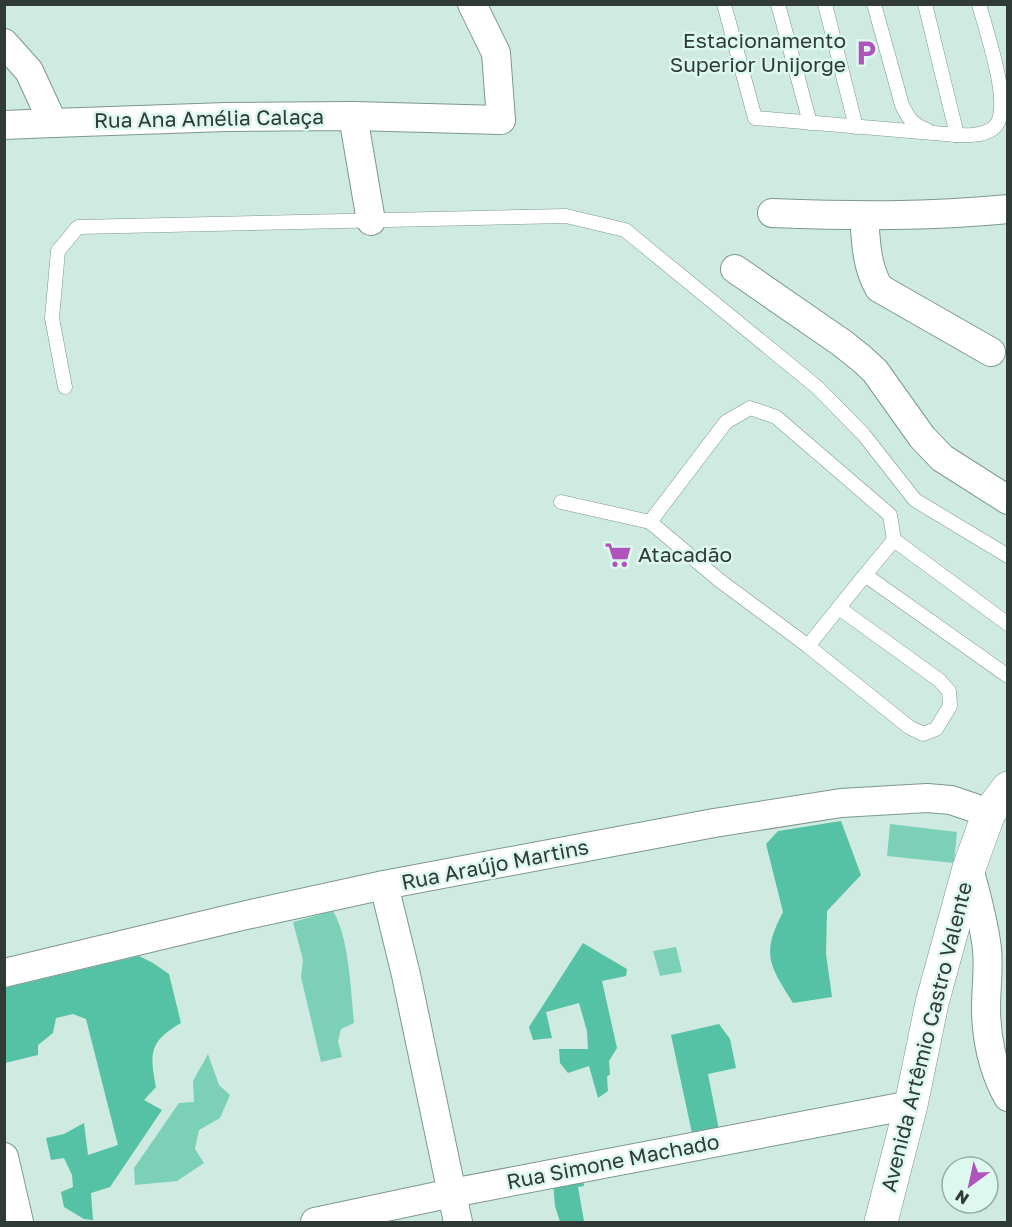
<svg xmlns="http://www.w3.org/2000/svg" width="1012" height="1227" font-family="'Golos Text',sans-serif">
  <rect width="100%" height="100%" fill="#cfebe1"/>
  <!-- green -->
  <g fill="#7cd0b8">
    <path d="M 890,824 L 957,832 L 954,863 L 887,856 Z"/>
    <path d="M 333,911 C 349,937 351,992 354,1023 L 341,1029 L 338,1041 L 342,1057 L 321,1062 L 301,977 L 303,960 L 293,922 Z"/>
    <path d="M 676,947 L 682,972 L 660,976 L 653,951 Z"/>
    <path d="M 208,1054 L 219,1085 L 230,1095 L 220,1118 L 199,1130 L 195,1149 L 204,1163 L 177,1181 L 135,1185 L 134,1168 L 179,1103 L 194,1102 L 193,1081 Z"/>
  </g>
  <!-- forest -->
  <g fill="#55c1a5">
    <path d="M 841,821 L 861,875 L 827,911 L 826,954 L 832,997 L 793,1003 C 769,965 761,954 783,912 L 766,844 L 778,831 Z"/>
    <path d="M 583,943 L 627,969 L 626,976 L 602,981 L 617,1048 L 609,1061 L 610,1074 L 607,1077 L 608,1091 L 598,1098 L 589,1066 L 568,1073 L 560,1063 L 559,1049 L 588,1049 L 587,1031 L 579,1003 L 546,1012 L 552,1038 L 533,1040 L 529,1027 Z"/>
    <path d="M 139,956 L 153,963 L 169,974 L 181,1023 C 150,1041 149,1052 156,1087 L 144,1100 L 162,1110 L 110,1187 L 91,1193 L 93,1220 L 84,1219 L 64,1207 L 61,1192 L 73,1187 L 72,1175 L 64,1158 L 51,1160 L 46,1138 L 64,1134 L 84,1123 L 88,1155 L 118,1145 L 86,1019 L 73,1014 L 56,1018 L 53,1033 L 38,1045 L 38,1055 L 5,1063 L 5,988 Z"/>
    <path d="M 719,1024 L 730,1039 L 736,1068 L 708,1074 L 720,1135 L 693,1138 L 671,1035 Z"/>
    <path d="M 583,1174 L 584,1186 L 578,1187 L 584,1221 L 560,1222 L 555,1206 L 553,1183 Z"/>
  </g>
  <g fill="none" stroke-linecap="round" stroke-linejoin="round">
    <!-- lane casing -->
    <g stroke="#7d978f" stroke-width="15">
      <g id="lane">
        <path d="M 724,4 L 755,118 L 957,135 L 925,4"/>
        <path d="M 778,4 L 810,123"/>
        <path d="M 825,4 L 856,127"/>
        <path d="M 874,4 L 902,105 C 908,118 913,125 927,130"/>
        <path d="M 949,134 C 963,136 989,137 997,124 C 1011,102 986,31 979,4"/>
        <path d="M 65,387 L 52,318 L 58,251 L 78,227 L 566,216 L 625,230 L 818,388 L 864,435 L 915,500 L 1008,556"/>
        <path d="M 561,502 L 650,522"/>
        <path d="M 894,540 L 1008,624"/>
        <path d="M 865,575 L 808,646 L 719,580 L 650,522 L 726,422 L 750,408 L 776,417 L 890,515 L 894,540 L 865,575 L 1008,676"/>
        <path d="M 808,646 L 909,727 L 923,734 L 936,729 L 950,706 L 949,691 L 939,680 L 839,608"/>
      </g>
    </g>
    <!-- street casing -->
    <g stroke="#7d978f" stroke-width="30">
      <g id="street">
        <path d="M 4,43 L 29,71 L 53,123 L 226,117 L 353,116 L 371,221"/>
        <path d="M 353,116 L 501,120 L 496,53 L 472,4"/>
        <path d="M 4,125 L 53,123"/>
        <path d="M 772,213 C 851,216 929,217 1008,209"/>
        <path d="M 864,216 C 866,242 866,265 879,288 L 991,352"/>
        <path d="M 735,269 L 842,343 L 862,359 L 875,371 L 922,437 L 942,458 L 1008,500"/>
        <path d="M 969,868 C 976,895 984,921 987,949 C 989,968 986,989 986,1008 C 986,1038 993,1071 1008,1097"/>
        <path d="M 384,885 L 406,975 L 458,1222"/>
        <path d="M 4,973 L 242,916 L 384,885 L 714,823 L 841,803 L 927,798 L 951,800 L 989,813"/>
        <path d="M 4,1157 L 19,1222"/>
        <path d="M 315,1222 L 452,1193 L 911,1105"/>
      </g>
    </g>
    <!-- secondary casing -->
    <g stroke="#7d978f" stroke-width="34">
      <path id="secondary" d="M 881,1222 L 911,1105 L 932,1003 L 969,868 L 989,813 L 1008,788"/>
    </g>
    <!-- lane -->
    <use href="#lane" stroke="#fff" stroke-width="14"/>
    <!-- street -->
    <use href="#street" stroke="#fff" stroke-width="28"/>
    <!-- secondary -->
    <use href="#secondary" stroke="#fff" stroke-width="33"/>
  </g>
  <!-- icons -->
  <defs>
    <g id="parking-bare" transform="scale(2.07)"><path d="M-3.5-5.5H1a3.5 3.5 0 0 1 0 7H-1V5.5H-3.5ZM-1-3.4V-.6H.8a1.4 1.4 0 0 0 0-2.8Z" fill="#b153bc" stroke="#dcf8ef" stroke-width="2.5" paint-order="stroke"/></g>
    <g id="supermarket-bare" transform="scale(2.07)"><path d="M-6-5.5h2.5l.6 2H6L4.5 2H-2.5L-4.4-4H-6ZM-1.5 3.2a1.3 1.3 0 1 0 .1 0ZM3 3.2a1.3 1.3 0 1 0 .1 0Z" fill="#b153bc" stroke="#dcf8ef" stroke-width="2.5" paint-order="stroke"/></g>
  </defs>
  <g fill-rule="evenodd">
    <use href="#parking-bare" x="866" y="53"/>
    <use href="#supermarket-bare" x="618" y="555"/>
  </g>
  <g text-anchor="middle" stroke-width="5" stroke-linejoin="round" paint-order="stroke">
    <!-- poi labels -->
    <g font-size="21" fill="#303b38" stroke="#dcf8ef" text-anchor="end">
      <text x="846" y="48">Estacionamento<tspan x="846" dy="24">Superior Unijorge</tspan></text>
      <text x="638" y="562" text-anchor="start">Atacadão</text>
    </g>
    <!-- street labels -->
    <g font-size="21" fill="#303b38" stroke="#dcf8ef">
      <text transform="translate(209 119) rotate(-1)" y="7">Rua Ana Amélia Calaça</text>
      <text transform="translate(495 865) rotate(-11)" y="7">Rua Araújo Martins</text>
      <text transform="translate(927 1037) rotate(-76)" y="7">Avenida Artêmio Castro Valente</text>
      <text transform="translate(613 1162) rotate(-11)" y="7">Rua Simone Machado</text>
    </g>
  </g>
  <!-- border -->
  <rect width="1012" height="1227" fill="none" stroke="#303b38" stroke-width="12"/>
  <!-- north arrow -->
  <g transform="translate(970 1185) rotate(213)"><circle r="28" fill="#dcf8ef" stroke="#97aca6" stroke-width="1.5"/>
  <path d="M0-4.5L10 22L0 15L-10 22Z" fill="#b153bc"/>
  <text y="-9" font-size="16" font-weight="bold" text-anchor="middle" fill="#303b38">N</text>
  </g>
</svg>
